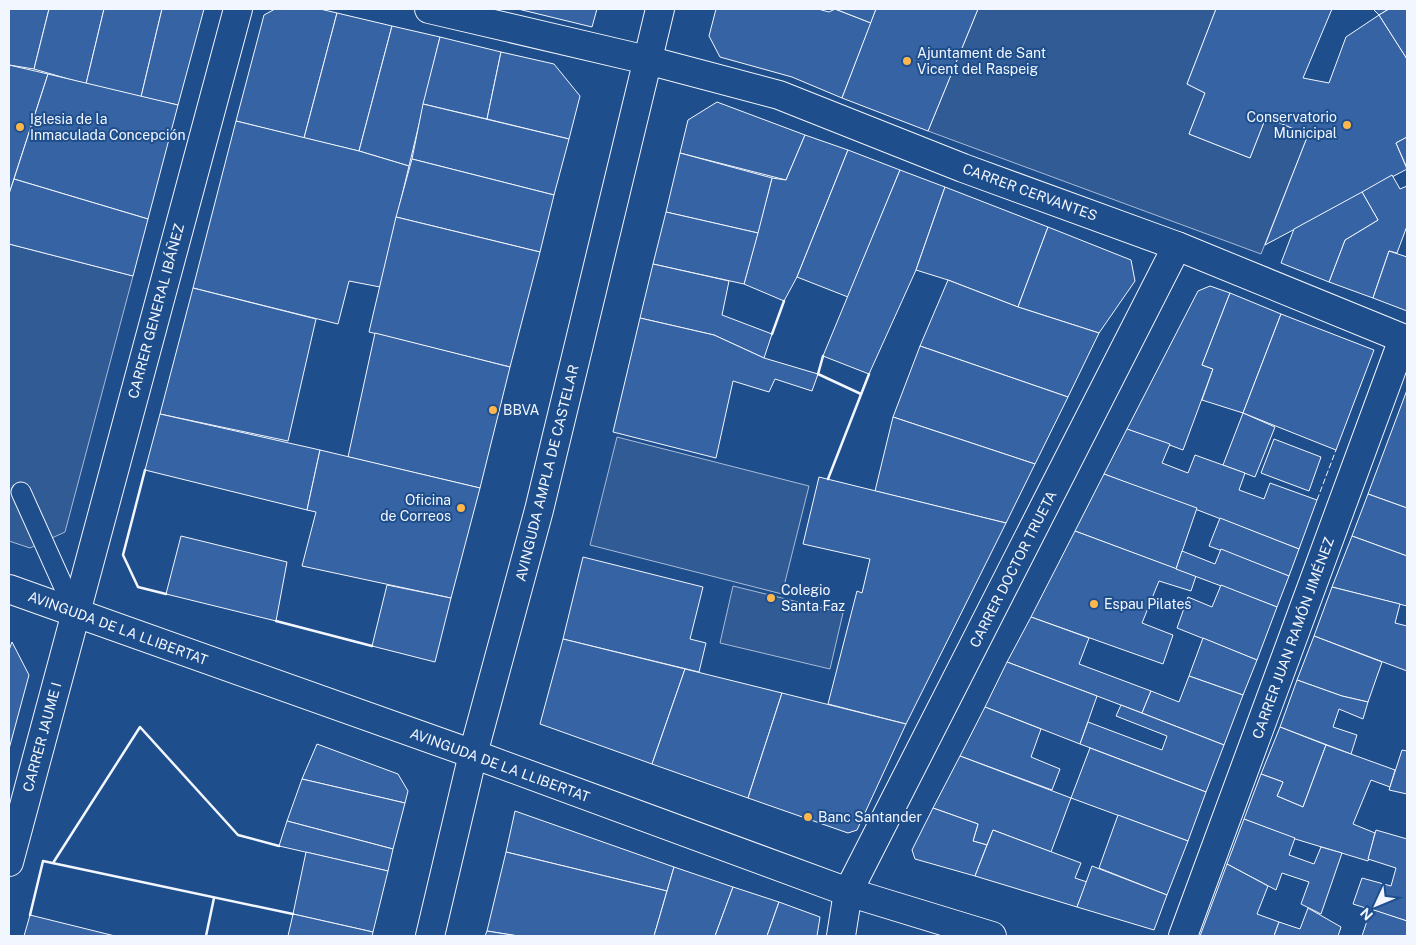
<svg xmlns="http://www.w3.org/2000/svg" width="1416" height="945" font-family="'Public Sans',sans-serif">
  <rect width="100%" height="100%" fill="#1f4e8c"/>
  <!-- built -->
  <g fill="#305b95" stroke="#a8bbd7">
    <path d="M 978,9 L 1216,9 L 1187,84 L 1205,93 L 1189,134 L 1250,158 L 1266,117 L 1308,135 L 1261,254 L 928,131 Z"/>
    <path d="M 9,244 L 133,276 L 65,532 L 30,548 L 9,541 Z"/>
    <path d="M 617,437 L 809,486 L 782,594 L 590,545 Z"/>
    <path d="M 733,586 L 843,613 L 830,669 L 720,643 Z"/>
  </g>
  <!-- building -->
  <g fill="#3563a3" stroke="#f2f6ff">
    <path d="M 9,9 L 49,9 L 34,69 L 9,65 Z"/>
    <path d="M 49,9 L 104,9 L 86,84 L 34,69 Z"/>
    <path d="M 104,9 L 162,9 L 141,97 L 86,84 Z"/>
    <path d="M 162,9 L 204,9 L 178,105 L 141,97 Z"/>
    <path d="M 275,9 L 320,9 L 337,13 L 304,138 L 236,121 L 264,15 Z"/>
    <path d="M 518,9 L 597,9 L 592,27 Z"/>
    <path d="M 716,9 L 818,9 L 829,12 L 835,9 L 871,23 L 842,98 L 792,77 L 720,57 L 709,36 Z"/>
    <path d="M 835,9 L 876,9 L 871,23 Z"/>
    <path d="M 876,9 L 978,9 L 928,131 L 842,98 Z"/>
    <path d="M 1216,9 L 1332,9 L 1303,78 L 1329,83 L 1346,37 L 1379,15 L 1407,59 L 1407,137 L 1396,143 L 1407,169 L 1265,245 L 1308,135 L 1266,117 L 1250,158 L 1189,134 L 1205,93 L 1187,84 Z"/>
    <path d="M 1373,9 L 1389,9 L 1379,15 Z"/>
    <path d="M 1389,9 L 1407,9 L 1407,59 L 1379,15 Z"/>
    <path d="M 337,13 L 392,26 L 359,151 L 304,138 Z"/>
    <path d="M 392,26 L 440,37 L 409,166 L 359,151 Z"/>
    <path d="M 440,37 L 501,52 L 487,119 L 423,104 Z"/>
    <path d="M 501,52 L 554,64 L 580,96 L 569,139 L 487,119 Z"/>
    <path d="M 9,65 L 48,74 L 9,194 Z"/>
    <path d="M 48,74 L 178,105 L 148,219 L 14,179 Z"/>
    <path d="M 717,102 L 805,135 L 786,180 L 680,153 L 688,120 Z"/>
    <path d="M 423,104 L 569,139 L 554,195 L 412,159 Z"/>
    <path d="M 236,121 L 359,151 L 409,166 L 380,287 L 349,281 L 338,324 L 193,288 Z"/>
    <path d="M 805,135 L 848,150 L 797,277 L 784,301 L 744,284 L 772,178 L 786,180 Z"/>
    <path d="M 1407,137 L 1407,168 L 1396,143 Z"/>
    <path d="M 848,150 L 900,170 L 848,297 L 797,277 Z"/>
    <path d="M 680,153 L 772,178 L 758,233 L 666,212 Z"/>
    <path d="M 412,159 L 554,195 L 540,252 L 396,217 Z"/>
    <path d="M 900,170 L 945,187 L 916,270 L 869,374 L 823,356 Z"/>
    <path d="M 1392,175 L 1400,189 L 1407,186 L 1407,226 L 1397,253 L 1389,251 L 1373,298 L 1329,282 L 1345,240 L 1378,220 L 1362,192 Z"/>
    <path d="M 14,179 L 148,219 L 133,276 L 9,244 L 9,194 Z"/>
    <path d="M 945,187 L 1048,227 L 1018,307 L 948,280 L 916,270 Z"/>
    <path d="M 1362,192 L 1378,220 L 1345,240 L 1329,282 L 1281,263 L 1294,229 Z"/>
    <path d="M 666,212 L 758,233 L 744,284 L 653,264 Z"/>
    <path d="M 396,217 L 540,252 L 510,367 L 369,332 Z"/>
    <path d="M 1048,227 L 1131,260 L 1135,281 L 1099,333 L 1018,307 Z"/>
    <path d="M 1389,251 L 1407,257 L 1407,311 L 1373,298 Z"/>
    <path d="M 653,264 L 729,281 L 722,315 L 772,334 L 764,358 L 714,335 L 640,318 Z"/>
    <path d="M 948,280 L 1018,307 L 1099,333 L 1068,397 L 920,346 Z"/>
    <path d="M 1210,286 L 1230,293 L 1202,365 L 1213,369 L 1183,450 L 1127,429 L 1198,291 Z"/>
    <path d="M 193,288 L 316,319 L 288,441 L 160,414 Z"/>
    <path d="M 1230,293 L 1281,314 L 1243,413 L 1202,400 L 1213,369 L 1202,365 Z"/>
    <path d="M 1281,314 L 1374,350 L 1336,450 L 1243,413 Z"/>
    <path d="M 640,318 L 714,335 L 764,358 L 818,374 L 812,391 L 775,379 L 769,392 L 733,381 L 716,458 L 613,432 Z"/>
    <path d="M 375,333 L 510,367 L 480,488 L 348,457 Z"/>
    <path d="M 920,346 L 1068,397 L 1035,464 L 893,417 Z"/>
    <path d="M 1407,390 L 1407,508 L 1368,494 Z"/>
    <path d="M 1243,413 L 1275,427 L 1255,477 L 1223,465 Z"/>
    <path d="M 160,414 L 320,450 L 307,510 L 145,470 Z"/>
    <path d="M 893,417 L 1035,464 L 1006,523 L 875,491 Z"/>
    <path d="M 1127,429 L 1170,444 L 1162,463 L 1188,473 L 1195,455 L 1245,473 L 1239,490 L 1264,499 L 1270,483 L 1317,500 L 1299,549 L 1104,474 Z"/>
    <path d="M 1274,439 L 1321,457 L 1309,491 L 1261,473 Z"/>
    <path d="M 320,450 L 480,488 L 451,598 L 302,566 L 316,512 L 307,510 Z"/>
    <path d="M 1104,474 L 1197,508 L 1176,569 L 1075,531 Z"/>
    <path d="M 819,477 L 1006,523 L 906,724 L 828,704 L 857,591 L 862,593 L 870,559 L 803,544 Z"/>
    <path d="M 1368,494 L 1407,508 L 1407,556 L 1352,536 Z"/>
    <path d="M 1220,518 L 1299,549 L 1289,576 L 1209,546 Z"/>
    <path d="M 1075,531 L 1196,576 L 1191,591 L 1159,581 L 1142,623 L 1173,635 L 1163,664 L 1031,617 Z"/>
    <path d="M 181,536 L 287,562 L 276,621 L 166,594 Z"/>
    <path d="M 1352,536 L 1407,556 L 1407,606 L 1332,587 Z"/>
    <path d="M 1221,549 L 1289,576 L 1277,607 L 1176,569 L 1182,551 L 1215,564 Z"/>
    <path d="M 583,557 L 703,587 L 690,639 L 706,643 L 699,672 L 563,639 Z"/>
    <path d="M 387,585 L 451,598 L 435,662 L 372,646 Z"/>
    <path d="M 1221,585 L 1277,607 L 1257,660 L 1177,628 L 1188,597 L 1212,607 Z"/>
    <path d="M 1332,587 L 1400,604 L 1395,623 L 1407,626 L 1407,671 L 1314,636 Z"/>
    <path d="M 1031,617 L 1089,638 L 1079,664 L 1151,691 L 1142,713 L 1007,662 Z"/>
    <path d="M 1314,636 L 1382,662 L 1368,702 L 1342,696 L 1297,680 Z"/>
    <path d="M 1203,638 L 1257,660 L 1243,695 L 1189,676 Z"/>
    <path d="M 563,639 L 685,669 L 652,764 L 540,724 Z"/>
    <path d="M 12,642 L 29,675 L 9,749 L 9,650 Z"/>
    <path d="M 1007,662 L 1097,696 L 1080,744 L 985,707 Z"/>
    <path d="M 685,669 L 782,693 L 748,798 L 652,764 Z"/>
    <path d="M 1189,676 L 1243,695 L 1224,745 L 1142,713 L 1151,691 L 1179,702 Z"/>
    <path d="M 1297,680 L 1342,696 L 1368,702 L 1363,719 L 1339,709 L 1333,727 L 1357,735 L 1351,754 L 1280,727 Z"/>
    <path d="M 782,693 L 906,724 L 857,830 L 848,833 L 748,798 Z"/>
    <path d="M 1121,705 L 1224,745 L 1206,792 L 1080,744 L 1088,722 L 1162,750 L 1167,736 L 1116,716 Z"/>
    <path d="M 985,707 L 1041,729 L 1031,757 L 1060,769 L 1052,790 L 960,756 Z"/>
    <path d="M 1280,727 L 1326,745 L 1303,807 L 1277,796 L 1283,782 L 1261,774 Z"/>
    <path d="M 317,744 L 398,774 L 408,791 L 405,803 L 302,779 Z"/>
    <path d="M 1326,745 L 1395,770 L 1390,787 L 1371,780 L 1353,824 L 1375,833 L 1368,861 L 1292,838 L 1244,819 L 1261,774 L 1283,782 L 1277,796 L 1303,807 Z"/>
    <path d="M 1090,748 L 1206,792 L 1188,841 L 1071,798 Z"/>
    <path d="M 1402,750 L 1407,751 L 1407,794 L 1389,790 Z"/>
    <path d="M 960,756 L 1071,798 L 1051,852 L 993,830 L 987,845 L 973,841 L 978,824 L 933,808 Z"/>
    <path d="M 302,779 L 405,803 L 393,849 L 287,821 Z"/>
    <path d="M 933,808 L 978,824 L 973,841 L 987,845 L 975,876 L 915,859 L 912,850 Z"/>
    <path d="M 515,811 L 674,867 L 667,891 L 506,852 Z"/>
    <path d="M 1118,815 L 1188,841 L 1167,895 L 1099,868 Z"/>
    <path d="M 1244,819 L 1295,838 L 1289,855 L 1314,864 L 1321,847 L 1342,853 L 1321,914 L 1301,904 L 1309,882 L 1282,873 L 1276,890 L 1227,864 Z"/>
    <path d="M 287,821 L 393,849 L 388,871 L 279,846 Z"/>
    <path d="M 993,830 L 1081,863 L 1075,878 L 1087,882 L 1077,907 L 975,876 Z"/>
    <path d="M 1376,830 L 1407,839 L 1407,921 L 1353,904 L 1362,878 L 1391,886 L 1396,868 L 1368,859 Z"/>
    <path d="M 306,852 L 388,871 L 373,932 L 293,914 Z"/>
    <path d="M 506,852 L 667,891 L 654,936 L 518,936 L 487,931 Z"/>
    <path d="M 1227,864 L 1268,886 L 1257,914 L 1279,922 L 1274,936 L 1200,936 Z"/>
    <path d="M 1092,866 L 1167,895 L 1154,930 L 1077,907 Z"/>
    <path d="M 674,867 L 733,887 L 715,936 L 654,936 Z"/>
    <path d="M 733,887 L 779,902 L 767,936 L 715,936 Z"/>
    <path d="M 779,902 L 820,917 L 817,936 L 767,936 Z"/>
    <path d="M 1308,908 L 1341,927 L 1338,936 L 1274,936 L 1279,922 L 1300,929 Z"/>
    <path d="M 1371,909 L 1407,921 L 1407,936 L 1362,936 Z"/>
    <path d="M 293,914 L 373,932 L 372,936 L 288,936 Z"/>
    <path d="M 30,915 L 115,936 L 24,936 Z"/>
    <path d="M 487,931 L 518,936 L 485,936 Z"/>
  </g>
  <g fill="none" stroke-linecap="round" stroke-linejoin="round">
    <!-- service casing -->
    <g stroke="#f2f6ff" stroke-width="21">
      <path id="service" d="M 21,492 L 75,612"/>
    </g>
    <!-- pedestrian casing -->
    <g stroke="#f2f6ff" stroke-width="30">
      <path id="pedestrian" d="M 848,892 L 992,936"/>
    </g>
    <!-- minor casing -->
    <g stroke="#f2f6ff" stroke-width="30">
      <g id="minor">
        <path d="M 429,9 L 647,60 L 779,95 L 963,168 L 1177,246 L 1407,340"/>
        <path d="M 9,589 L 473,754 L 848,892"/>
        <path d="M 9,862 L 238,9"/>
        <path d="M 841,936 L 848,892 L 1177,246"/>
        <path d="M 1183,936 L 1403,339"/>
      </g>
    </g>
    <!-- secondary casing -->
    <g stroke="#f2f6ff" stroke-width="30">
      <path id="secondary" d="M 430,936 L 473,754 L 539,510 L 660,9"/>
    </g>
    <!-- service -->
    <use href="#service" stroke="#1f4e8c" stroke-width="19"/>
    <!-- pedestrian -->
    <use href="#pedestrian" stroke="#1f4e8c" stroke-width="28"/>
    <!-- minor -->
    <use href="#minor" stroke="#1f4e8c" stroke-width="28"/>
    <!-- secondary -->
    <use href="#secondary" stroke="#1f4e8c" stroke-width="28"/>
    <!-- fence -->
    <path stroke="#f2f6ff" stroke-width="1" stroke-dasharray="6 2.5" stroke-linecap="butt" d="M 1317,500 L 1336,450"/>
    <!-- wall -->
    <g stroke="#f2f6ff" stroke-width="2.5">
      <path d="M 772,334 L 784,301"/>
      <path d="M 823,356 L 818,374 L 861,394"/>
      <path d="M 145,470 L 123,555 L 138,587 L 166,594"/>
      <path d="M 828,479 L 869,374"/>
      <path d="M 276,621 L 372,646"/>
      <path d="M 53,863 L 140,727 L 238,835 L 279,846"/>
      <path d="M 30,915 L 43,861 L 293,914"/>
      <path d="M 206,936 L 214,898"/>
    </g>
  </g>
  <!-- markers -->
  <g fill="#ffb74d" stroke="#1f4e8c" stroke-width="2">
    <circle cx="907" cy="61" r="5"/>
    <circle cx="1347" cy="125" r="5"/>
    <circle cx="20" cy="127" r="5"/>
    <circle cx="493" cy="410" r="5"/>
    <circle cx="461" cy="508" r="5"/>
    <circle cx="771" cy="598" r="5"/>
    <circle cx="1094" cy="604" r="5"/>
    <circle cx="808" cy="817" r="5"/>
  </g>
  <g text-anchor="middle" stroke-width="4" stroke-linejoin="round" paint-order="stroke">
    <!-- poi labels -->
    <g font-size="14" fill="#f2f6ff" stroke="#1f4e8c" text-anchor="start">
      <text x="917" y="58">Ajuntament de Sant<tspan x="917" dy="16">Vicent del Raspeig</tspan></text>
      <text x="1337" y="122" text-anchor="end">Conservatorio<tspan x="1337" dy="16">Municipal</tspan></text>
      <text x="30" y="124">Iglesia de la<tspan x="30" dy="16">Inmaculada Concepción</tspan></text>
      <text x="503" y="415">BBVA</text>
      <text x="451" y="505" text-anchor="end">Oficina<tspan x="451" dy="16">de Correos</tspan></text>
      <text x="781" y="595">Colegio<tspan x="781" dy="16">Santa Faz</tspan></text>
      <text x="1104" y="609">Espau Pilates</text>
      <text x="818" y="822">Banc Santander</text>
    </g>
    <!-- street labels -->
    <g font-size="14" fill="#f2f6ff" stroke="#1f4e8c">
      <text transform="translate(1030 192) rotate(20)" y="5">CARRER CERVANTES</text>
      <text transform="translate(156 311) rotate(-75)" y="5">CARRER GENERAL IBÁÑEZ</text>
      <text transform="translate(547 473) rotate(-76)" y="5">AVINGUDA AMPLA DE CASTELAR</text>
      <text transform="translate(1013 569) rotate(-63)" y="5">CARRER DOCTOR TRUETA</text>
      <text transform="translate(118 628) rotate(20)" y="5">AVINGUDA DE LA LLIBERTAT</text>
      <text transform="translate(1293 638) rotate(-70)" y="5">CARRER JUAN RAMÓN JIMÉNEZ</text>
      <text transform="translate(42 737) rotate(-75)" y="5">CARRER JAUME I</text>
      <text transform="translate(500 765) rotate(20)" y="5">AVINGUDA DE LA LLIBERTAT</text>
    </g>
  </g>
  <!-- border -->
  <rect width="1416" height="945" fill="none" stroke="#f2f6ff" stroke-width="20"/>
  <!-- north arrow -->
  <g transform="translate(1376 905) rotate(226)" stroke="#1f4e8c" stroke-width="4" paint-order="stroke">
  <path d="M0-4L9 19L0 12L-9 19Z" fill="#f2f6ff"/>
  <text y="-8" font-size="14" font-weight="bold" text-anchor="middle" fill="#f2f6ff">N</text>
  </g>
</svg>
